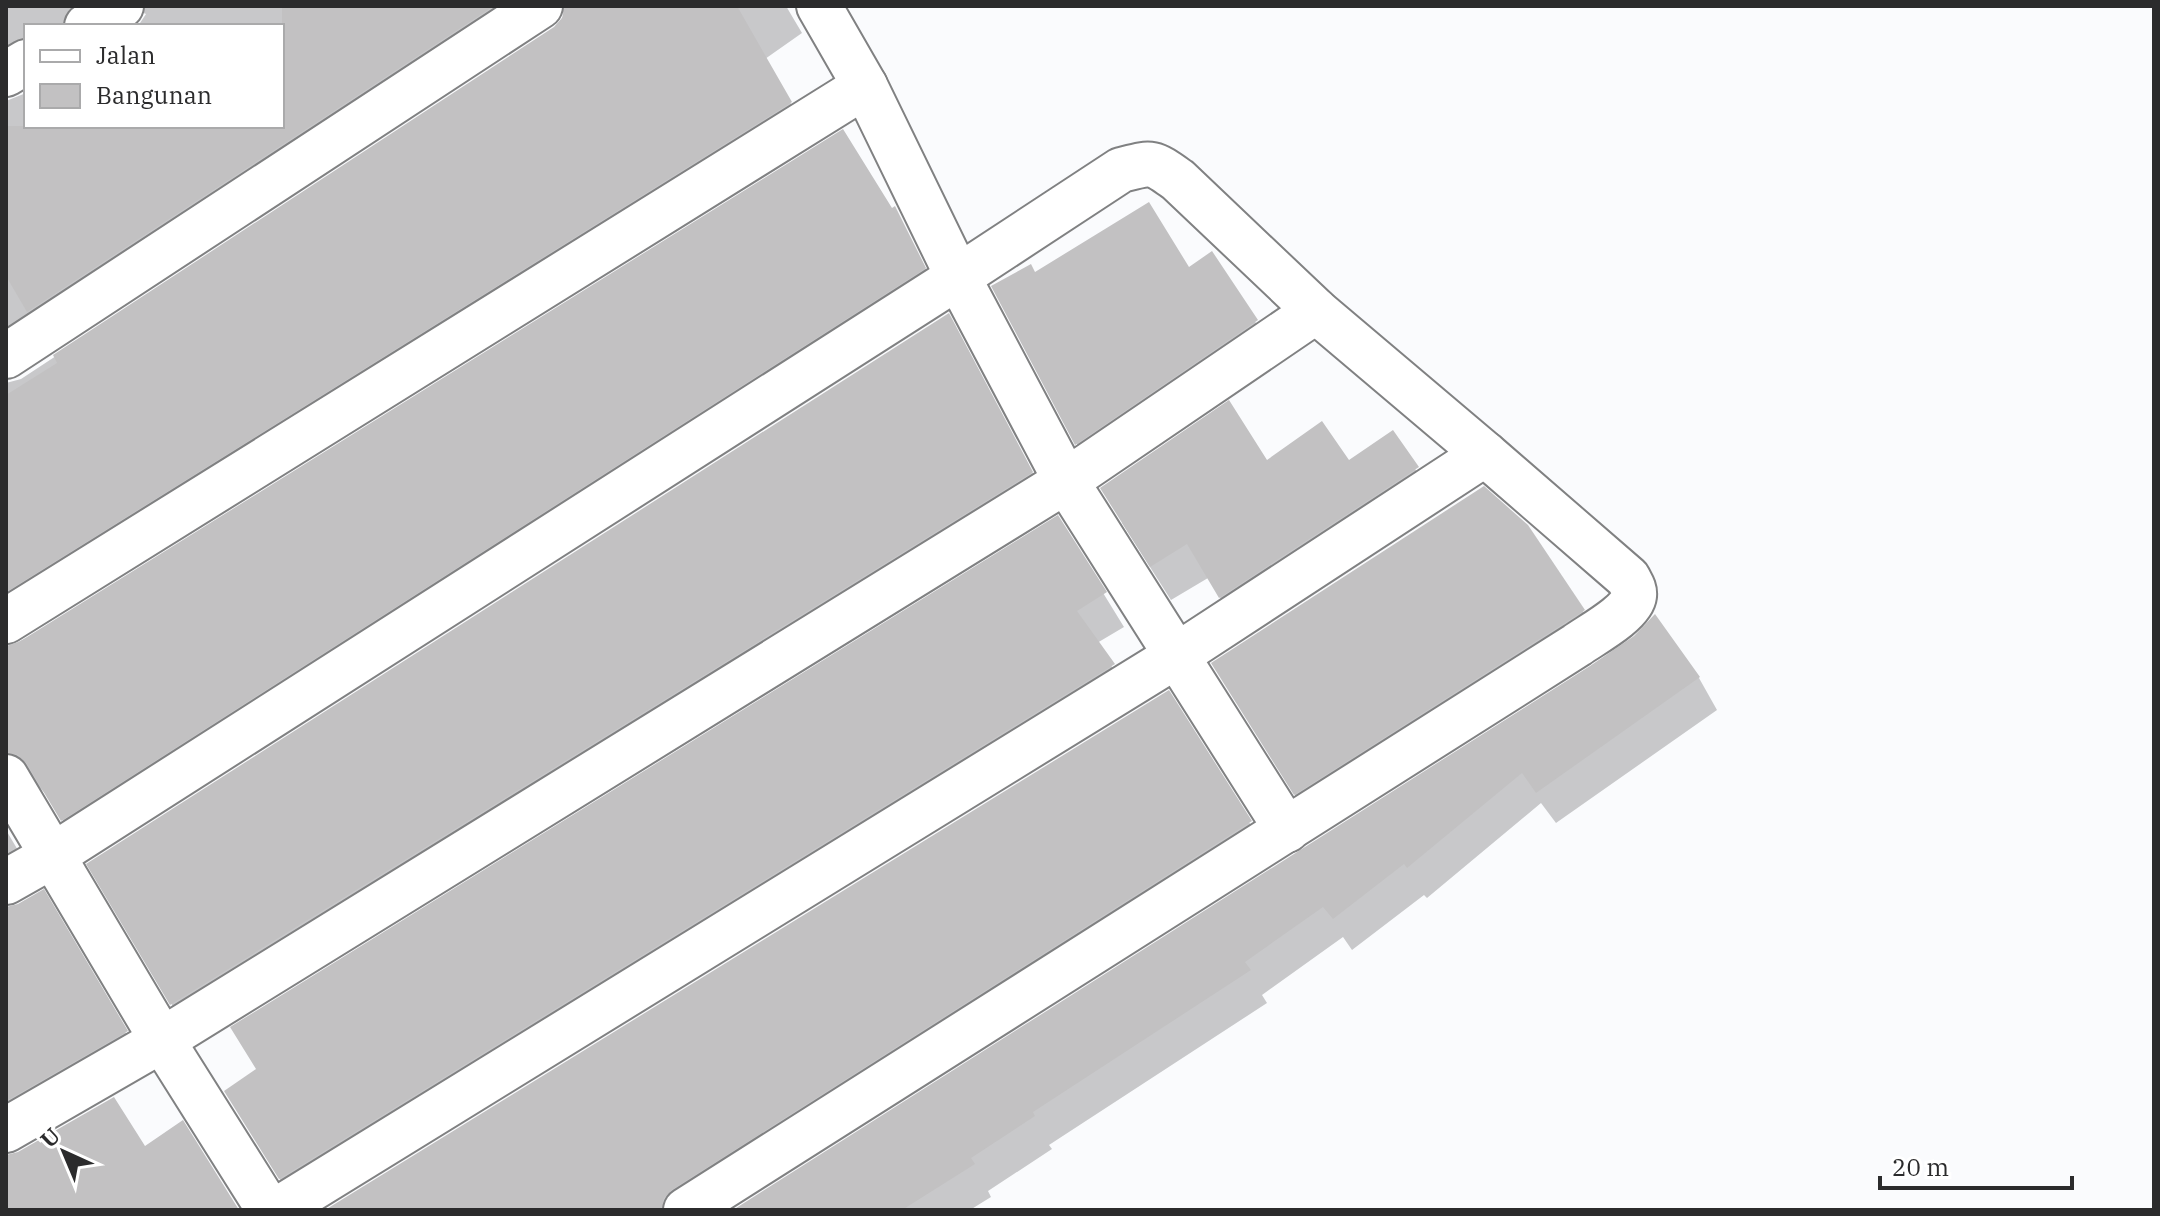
<svg xmlns="http://www.w3.org/2000/svg" width="2160" height="1216" font-family="'IBM Plex Serif',serif">
  <rect width="100%" height="100%" fill="#fafbfd"/>
  <!-- shadow -->
  <g fill="#0003">
    <path d="M 6,6 L 786,6 L 802,33 L 765,59 L 809,135 L 6,637 L 6,383 L 21,379 L 555,28 L 565,14 L 559,12 L 6,372 L 6,101 L 26,93 L 26,126 L 282,126 L 282,26 L 138,26 L 146,14 L 141,12 L 110,26 L 26,26 L 26,76 L 6,90 Z"/>
    <path d="M 895,208 L 942,301 L 81,851 L 48,796 L 39,787 L 26,783 L 6,793 L 6,648 Z"/>
    <path d="M 1212,254 L 1275,353 L 1095,475 L 1077,444 L 1035,275 L 1189,270 Z"/>
    <path d="M 964,343 L 1047,500 L 188,1032 L 89,864 Z"/>
    <path d="M 1392,433 L 1437,503 L 1241,631 L 1208,578 L 1171,600 L 1122,523 L 1267,463 L 1349,463 Z"/>
    <path d="M 1057,518 L 1124,627 L 1097,643 L 1132,699 L 299,1210 L 246,1125 L 258,1070 Z"/>
    <path d="M 1583,611 L 1601,643 L 1314,825 L 1232,695 Z"/>
    <path d="M 1654,617 L 1699,678 L 1717,710 L 1556,823 L 1541,803 L 1427,898 L 1424,895 L 1352,950 L 1343,937 L 1262,995 L 1267,1003 L 1049,1145 L 1052,1149 L 988,1191 L 991,1197 L 970,1210 L 736,1210 L 1635,638 Z"/>
    <path d="M 1168,693 L 1269,854 L 708,1210 L 328,1210 Z"/>
    <path d="M 6,830 L 35,879 L 6,898 Z"/>
    <path d="M 43,892 L 144,1064 L 6,1146 L 6,909 L 19,906 Z"/>
  </g>
  <!-- building -->
  <g fill="#c2c1c2">
    <path d="M 282,6 L 494,6 L 27,312 L 6,276 L 6,126 L 282,126 Z"/>
    <path d="M 565,6 L 737,6 L 792,102 L 6,592 L 6,395 L 57,363 L 53,355 L 554,27 L 562,18 Z"/>
    <path d="M 843,129 L 892,208 L 895,206 L 926,268 L 61,821 L 27,764 L 18,755 L 6,752 L 6,646 L 19,642 Z"/>
    <path d="M 1149,202 L 1189,267 L 1212,251 L 1258,320 L 1075,445 L 991,286 L 1031,264 L 1035,272 Z"/>
    <path d="M 949,313 L 1033,472 L 170,1005 L 86,864 Z"/>
    <path d="M 1229,400 L 1267,460 L 1322,421 L 1349,460 L 1393,430 L 1419,467 L 1219,598 L 1187,544 L 1150,567 L 1100,488 Z"/>
    <path d="M 1484,486 L 1528,525 L 1585,610 L 1294,795 L 1211,663 Z"/>
    <path d="M 1058,515 L 1107,592 L 1077,611 L 1115,664 L 279,1179 L 224,1091 L 256,1069 L 230,1027 Z"/>
    <path d="M 1655,614 L 1700,677 L 1536,793 L 1522,773 L 1407,868 L 1404,864 L 1333,919 L 1323,907 L 1245,962 L 1251,970 L 1033,1112 L 1035,1116 L 971,1158 L 975,1164 L 902,1210 L 733,1210 L 1590,666 L 1634,636 Z"/>
    <path d="M 1169,690 L 1252,821 L 673,1189 L 664,1198 L 661,1210 L 325,1210 Z"/>
    <path d="M 44,889 L 128,1031 L 6,1101 L 6,907 L 18,904 Z"/>
    <path d="M 114,1097 L 145,1146 L 183,1120 L 239,1210 L 6,1210 L 6,1155 L 18,1152 Z"/>
  </g>
  <g fill="none" stroke-linecap="round" stroke-linejoin="round">
    <!-- minor casing -->
    <g stroke="#808182" stroke-width="48">
      <g id="minor">
        <path d="M 819,6 L 865,86 L 958,277 L 1066,481 L 1287,830"/>
        <path d="M 87,26 L 121,6"/>
        <path d="M 6,74 L 26,62"/>
        <path d="M 6,356 L 540,6"/>
        <path d="M 6,621 L 865,86"/>
        <path d="M 6,777 L 162,1040 L 269,1210"/>
        <path d="M 6,882 L 52,856 L 958,277 L 1121,170 C 1153,162 1151,161 1178,180 L 1316,311 L 1485,454 L 1176,656 L 277,1210"/>
        <path d="M 6,1130 L 162,1040 L 1066,481 L 1316,311"/>
        <path d="M 686,1210 L 1577,645 C 1591,635 1632,613 1634,596 C 1635,589 1631,584 1628,578 L 1485,454"/>
      </g>
    </g>
    <!-- minor -->
    <use href="#minor" stroke="#fff" stroke-width="44"/>
  </g>
  <!-- border -->
  <rect width="2160" height="1216" fill="none" stroke="#2b2b2c" stroke-width="16"/>
  <!-- legend -->
  <rect x="24" y="24" width="260" height="104" fill="#ffffff" stroke="#aaaaab" stroke-width="2"/>
  <rect x="40" y="50" width="40" height="12" fill="#ffffff" stroke="#aaaaab" stroke-width="2"/>
  <text x="96" y="64" font-size="24" fill="#2b2b2c">Jalan</text>
  <rect x="40" y="84" width="40" height="24" fill="#c2c1c2" stroke="#aaaaab" stroke-width="2"/>
  <text x="96" y="104" font-size="24" fill="#2b2b2c">Bangunan</text>
  <!-- north arrow -->
  <g transform="translate(64 1152) rotate(316)" stroke="#ffffff" stroke-width="6" paint-order="stroke">
  <path d="M0-6L14 30L0 20L-14 30Z" fill="#2b2b2c"/>
  <text y="-12" font-size="22" font-weight="bold" text-anchor="middle" fill="#2b2b2c">U</text>
  </g>
  <!-- scale -->
  <path d="M1880 1176v12h192v-12" fill="none" stroke="#2b2b2c" stroke-width="4"/>
  <text x="1892" y="1176" font-size="24" fill="#2b2b2c" stroke="#ffffff" stroke-width="6" paint-order="stroke">20 m</text>
</svg>
